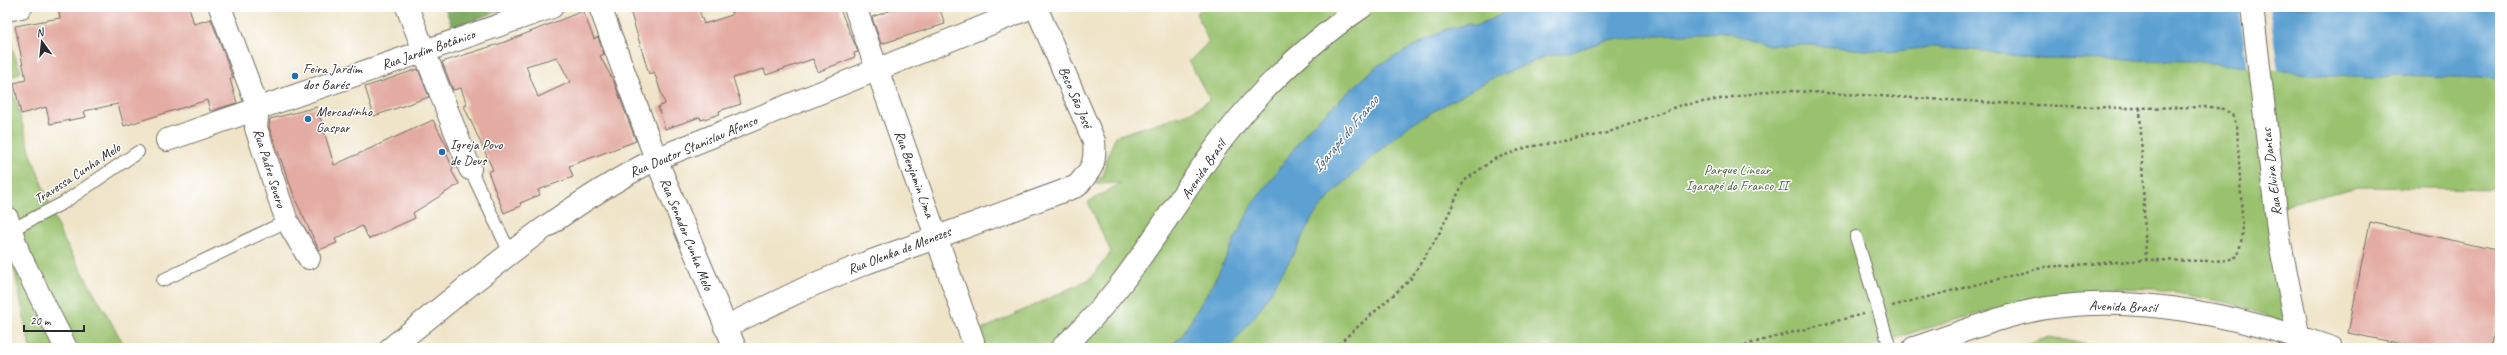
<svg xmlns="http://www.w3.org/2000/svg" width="2507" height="355" font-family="Caveat,sans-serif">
  <rect width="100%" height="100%" fill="#fff"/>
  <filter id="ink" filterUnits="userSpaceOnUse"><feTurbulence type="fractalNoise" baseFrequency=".025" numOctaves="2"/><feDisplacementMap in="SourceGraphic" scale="8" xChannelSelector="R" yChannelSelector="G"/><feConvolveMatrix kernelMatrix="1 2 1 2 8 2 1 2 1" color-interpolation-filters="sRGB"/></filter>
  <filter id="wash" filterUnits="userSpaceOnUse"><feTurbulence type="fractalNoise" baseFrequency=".012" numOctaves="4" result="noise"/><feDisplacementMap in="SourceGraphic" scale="16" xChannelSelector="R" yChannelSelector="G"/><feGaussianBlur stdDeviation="0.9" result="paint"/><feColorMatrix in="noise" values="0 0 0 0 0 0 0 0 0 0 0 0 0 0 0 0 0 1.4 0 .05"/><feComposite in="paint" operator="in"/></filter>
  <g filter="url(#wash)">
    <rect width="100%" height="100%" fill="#efe4c8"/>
    <!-- green -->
    <g fill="#9ac26e" stroke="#62764c">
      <path d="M 1205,7 L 2500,7 L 2500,189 L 2358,187 L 2268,210 L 2285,322 L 2230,303 L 2155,289 L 2114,288 L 2037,297 L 1917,331 L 1868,348 L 979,348 L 975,333 L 1090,279 L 1111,252 L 1088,202 L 1121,183 L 1095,184 L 1104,174 L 1106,159 L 1116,136 L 1189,113 L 1210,100 L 1189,61 L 1209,42 L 1196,13 Z"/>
      <path d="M 7,35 L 21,72 L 9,78 L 32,157 L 61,235 L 126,348 L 30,348 L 15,272 L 7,266 Z"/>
      <path d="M 2050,337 L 2102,348 L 2017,348 Z"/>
    </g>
    <!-- forest -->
    <path fill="#7ba861" stroke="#536a46" d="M 445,7 L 512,7 L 452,27 Z"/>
    <!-- water -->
    <path fill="#5da1d2" stroke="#44667e" d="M 1511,7 L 2500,7 L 2500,80 L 2480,78 L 2398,75 L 2373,78 L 2329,76 L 2192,61 L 2042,59 L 1982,51 L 1932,47 L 1887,52 L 1811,45 L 1767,45 L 1726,32 L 1659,35 L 1607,40 L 1569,53 L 1544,57 L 1489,80 L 1411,124 L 1382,148 L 1336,190 L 1312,218 L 1297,248 L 1261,308 L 1229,348 L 1168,348 L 1181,337 L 1216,278 L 1251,206 L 1310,127 L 1377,66 L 1447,29 L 1470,24 L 1475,26 L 1505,13 Z"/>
    <!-- pier -->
    <path fill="#efe4c8" d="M 2239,7 L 2269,7 L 2278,71 L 2248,69 Z"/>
    <g id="blocks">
      <!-- building -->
      <g fill="#e3aba2" fill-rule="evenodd">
        <path d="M 58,7 L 189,7 L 194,24 L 211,19 L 233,78 L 230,79 L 237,103 L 210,111 L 207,100 L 124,126 L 118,104 L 84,111 L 86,117 L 50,124 L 46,107 L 21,114 L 14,83 L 26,80 L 15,26 L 60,18 Z"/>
        <path d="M 629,7 L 698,7 L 704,24 L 732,15 L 730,7 L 839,7 L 858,52 L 854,53 L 855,57 L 818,72 L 813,59 L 766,75 L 764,69 L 733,78 L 741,104 L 719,111 L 720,114 L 701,120 L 700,117 L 665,129 L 658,107 L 665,104 L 654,72 L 649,74 Z"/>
        <path d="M 901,7 L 939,7 L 945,24 L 881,44 L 872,17 Z"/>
        <path d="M 583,11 L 594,39 L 598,37 L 604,54 L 600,56 L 614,82 L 636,141 L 569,166 L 573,177 L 538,190 L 540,195 L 520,203 L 521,206 L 504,213 L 488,172 L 493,170 L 464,106 L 467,105 L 461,88 L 453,90 L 442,62 L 502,43 ZM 557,57 L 570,82 L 538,97 L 526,66 Z"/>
        <path d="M 418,69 L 429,97 L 374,116 L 365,87 Z"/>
        <path d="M 317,107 L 334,165 L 433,120 L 449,150 L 445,151 L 453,168 L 451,170 L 459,184 L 413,213 L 415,218 L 369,239 L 362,226 L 335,239 L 337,243 L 319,250 L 296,201 L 269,127 L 270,119 Z"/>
        <path d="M 2370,222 L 2500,251 L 2500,303 L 2491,348 L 2422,348 L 2348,333 Z"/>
      </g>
    </g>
  </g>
  <g filter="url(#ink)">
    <use href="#blocks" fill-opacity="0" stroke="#706c62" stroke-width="1"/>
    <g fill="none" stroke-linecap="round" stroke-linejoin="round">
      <!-- service casing -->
      <g stroke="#706c62" stroke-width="14">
        <g id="service">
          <path d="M 470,169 L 510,253"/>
          <path d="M 11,230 L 63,203 L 138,152"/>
          <path d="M 1856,237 L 1890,348"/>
          <path d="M 163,280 L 287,221"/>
        </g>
      </g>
      <!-- minor casing -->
      <g stroke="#706c62" stroke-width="24">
        <g id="minor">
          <path d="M 220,7 L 258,108 L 256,128 L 282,207 L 287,221 L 309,258"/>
          <path d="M 407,7 L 470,169"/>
          <path d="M 600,7 L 656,159 L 735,348"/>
          <path d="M 855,7 L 973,341"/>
          <path d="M 7,10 L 21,7"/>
          <path d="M 167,140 L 552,7"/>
          <path d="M 7,218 L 19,254 L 66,348"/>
          <path d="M 725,327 L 810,286 L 866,263 L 1077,186 C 1092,169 1096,164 1094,141 L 1036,7"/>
          <path d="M 391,348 C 475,281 559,208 656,159 L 1032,7"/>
        </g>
      </g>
      <!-- tertiary casing -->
      <g stroke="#706c62" stroke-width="24">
        <path id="tertiary" d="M 2252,7 L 2279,238 L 2301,348"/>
      </g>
      <!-- trunk casing -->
      <g stroke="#706c62" stroke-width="24">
        <g id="trunk">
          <path d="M 1062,348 C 1130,288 1169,208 1224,137 C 1263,87 1309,43 1362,7"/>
          <path d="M 1914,348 C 1958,334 2002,315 2047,308 C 2143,294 2242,317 2332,348"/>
        </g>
      </g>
      <!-- path -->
      <g stroke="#706c62" stroke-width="2.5" stroke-dasharray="3 3" stroke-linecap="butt">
        <path d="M 2140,108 L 2146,260"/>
        <path d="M 1334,348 L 1410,280 L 1440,232 L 1464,181 L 1494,159 L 1528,147 L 1604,134 L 1678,106 L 1775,90 L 2034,105 L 2125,108 L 2210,107 L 2224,109 L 2232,115 L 2237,126 L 2243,233 L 2238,256 L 2228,260 L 2214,261 L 2146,260 L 2045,267 L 1892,306"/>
        <path d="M 1733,348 L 1863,314"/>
      </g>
      <!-- service -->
      <use href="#service" stroke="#fff" stroke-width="12"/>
      <!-- minor -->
      <use href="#minor" stroke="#fff" stroke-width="22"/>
      <!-- tertiary -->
      <use href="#tertiary" stroke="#fff" stroke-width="22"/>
      <!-- trunk -->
      <use href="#trunk" stroke="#fff" stroke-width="22"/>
    </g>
  </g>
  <!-- markers -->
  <g fill="#1f6fb2" stroke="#fff" stroke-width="1.5">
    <circle cx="295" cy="76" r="4"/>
    <circle cx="308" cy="119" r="4"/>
    <circle cx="442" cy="152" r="4"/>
  </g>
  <g text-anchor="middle" stroke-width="3" stroke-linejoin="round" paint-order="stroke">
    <!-- street labels -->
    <g font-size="14" fill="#2b2b2b" stroke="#fff">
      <text transform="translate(428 49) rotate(-19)" y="5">Rua Jardim Botânico</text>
      <text transform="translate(1076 97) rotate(67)" y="5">Beco São José</text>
      <text transform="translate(693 146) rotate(-23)" y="5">Rua Doutor Stanislau Afonso</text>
      <text transform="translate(270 168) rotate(73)" y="5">Rua Padre Severo</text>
      <text transform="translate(1203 169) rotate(-56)" y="5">Avenida Brasil</text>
      <text transform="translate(2271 172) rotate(-97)" y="5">Rua Elvira Dantas</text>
      <text transform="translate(77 173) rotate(-33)" y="5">Travessa Cunha Melo</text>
      <text transform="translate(915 174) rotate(70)" y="5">Rua Benjamin Lima</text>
      <text transform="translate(687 234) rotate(68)" y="5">Rua Senador Cunha Melo</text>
      <text transform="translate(899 250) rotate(-21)" y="5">Rua Olenka de Menezes</text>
      <text transform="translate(2123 306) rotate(2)" y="5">Avenida Brasil</text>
    </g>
    <!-- poi labels -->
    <g font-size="14" fill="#2b2b2b" stroke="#fff" text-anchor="start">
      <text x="303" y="73">Feira Jardim<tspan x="303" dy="16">dos Barés</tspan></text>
      <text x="316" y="116">Mercadinho<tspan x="316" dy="16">Gaspar</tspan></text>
      <text x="450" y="149">Igreja Povo<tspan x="450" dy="16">de Deus</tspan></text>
    </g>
    <!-- park labels -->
    <g font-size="14" fill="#526042" stroke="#fff">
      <text x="1737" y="174">Parque Linear<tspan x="1737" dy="16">Igarapé do Franco II</tspan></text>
    </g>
    <!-- water labels -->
    <g font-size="15" font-style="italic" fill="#426076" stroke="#fff">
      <text transform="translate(1345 134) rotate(-50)" y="5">Igarapé do Franco</text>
    </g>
  </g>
  <!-- margin -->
  <rect width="2507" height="355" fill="none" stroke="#fff" stroke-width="24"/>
  <!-- north arrow -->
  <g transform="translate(42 42) rotate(345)" stroke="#ffffff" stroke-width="3" paint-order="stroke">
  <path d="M0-3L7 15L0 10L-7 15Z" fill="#2b2b2b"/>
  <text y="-6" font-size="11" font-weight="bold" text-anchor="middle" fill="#2b2b2b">N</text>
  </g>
  <!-- scale -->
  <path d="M24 325v6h60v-6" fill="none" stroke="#2b2b2b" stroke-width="2"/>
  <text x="30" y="325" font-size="12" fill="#2b2b2b" stroke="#ffffff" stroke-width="3" paint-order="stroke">20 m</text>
</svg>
